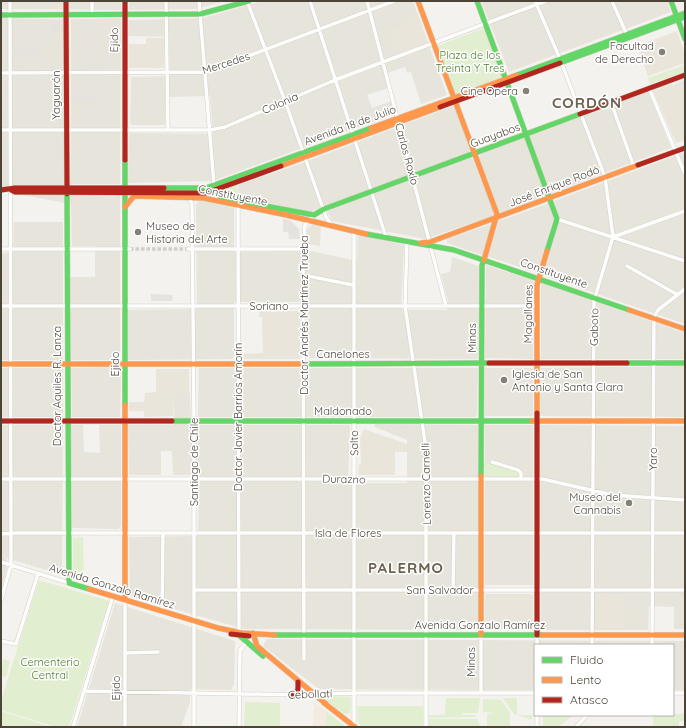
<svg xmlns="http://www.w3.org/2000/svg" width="686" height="728" font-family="Quicksand,sans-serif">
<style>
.residential{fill:#e7e4dc}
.commercial{fill:#f3ebdf}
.education{fill:#eae5da}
.green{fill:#e1eecf}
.parking{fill:#e6e3df}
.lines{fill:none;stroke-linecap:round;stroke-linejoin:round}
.street-tunnel{stroke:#d2cfca;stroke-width:3.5;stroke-dasharray:3.5 2;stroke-linecap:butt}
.street-casing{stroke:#d2d0cb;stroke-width:4.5}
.fast-casing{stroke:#d3cfc5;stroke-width:6}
.slow-casing{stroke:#d3cfc5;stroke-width:6}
.jam-casing{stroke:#d3cfc5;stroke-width:6}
.street{stroke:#fdfdfc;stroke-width:3.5}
.fast{stroke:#63d668;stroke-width:5}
.slow{stroke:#ff974d;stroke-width:5}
.jam{stroke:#b3261e;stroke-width:5}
.poi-dot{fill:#868178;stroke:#fff;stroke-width:1.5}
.labels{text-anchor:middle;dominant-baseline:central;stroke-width:3;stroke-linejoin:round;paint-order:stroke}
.street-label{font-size:11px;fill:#4b4439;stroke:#fff}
.poi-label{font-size:11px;fill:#4b4439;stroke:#fff;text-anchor:end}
.park-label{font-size:11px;fill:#4a7f2a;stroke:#fff}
.district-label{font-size:15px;font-weight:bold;letter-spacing:1px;fill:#6e6250;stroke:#fff}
</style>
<rect width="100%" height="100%" fill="#f4f2ee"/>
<!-- residential -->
<path class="residential" d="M1 1H121V10L1 9Z
M129 1H224L197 9 129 10Z
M261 1H413L447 95 421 104 411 72 407 73 405 67 385 74 388 88 367 95 372 108 391 101 394 114 213 181 128 183 129 137 130 133 213 134 210 96 165 97V125H132L130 123 131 77 170 76 168 37 128 36 129 20 204 18Z
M481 1H667L671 12 509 72Z
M1 18 63 19 71 178V19L121 18 120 184H71V195H120V360H71L70 277H95V246H72L71 204 1 191Z
M648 91 671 148 551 193 529 136Z
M453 106 455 107 471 152 310 212 239 197 238 185 305 162Z
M524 137 546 195 502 213 499 211 479 157 481 154Z
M685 152V324L542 275 560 220 554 201Z
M472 157 495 215 425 239 332 221 327 211Z
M200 200 234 208V252L311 251 357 261 358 234 404 245 401 308 403 310H447L448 301 441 274 450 272 452 257 479 266 478 359 308 358V302H234V356L232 359 128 360V310L197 309 196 204Z
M549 203 554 218 537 273 487 256 499 221Z
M14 222H63V360H1V253H13Z
M491 224 492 225 482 255 447 243V239Z
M486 265 534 281 533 359 485 358Z
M541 283 685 333V359H541Z
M685 366V417L540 416 541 368Z
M121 367 120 417H72L71 368Z
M1 368H63V417H1Z
M199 368H478L477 414 475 417H198Z
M485 368H533V416H485Z
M173 393H190L191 425H350L348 483H407V440L375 427V424L478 425V630L244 629 130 596 129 537 198 536 199 475H173L172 451H161V475H129L128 425H174Z
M1 425H63L62 575 7 558V569L1 590Z
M70 425H83L84 452 100 453 99 425H121V526L118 529 74 528 72 527Z
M485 425H533V585H485Z
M540 425 685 426V629H674V607L649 606 648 630H541Z
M115 603 235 641 234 684 231 690 190 689V702L181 727H77Z
M267 639 685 641V690H673V645H535V690L319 689 263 646Z"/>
<!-- commercial -->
<path class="commercial" d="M314 702 326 711V727H313Z"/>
<!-- education -->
<path class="education" d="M418 15 427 42 397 53 391 30 409 23 408 18Z
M677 31 685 54V63L648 76 637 46Z
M146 38H164V68H129V44H146Z
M685 79V140L676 143 653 91 671 84 674 85Z
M313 224 321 226 320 246 307 244V229Z
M259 311H300V359H243V354L263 353 262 317H259Z
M156 369H189V393H173V416L144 417V411H129V402H144L145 393 156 392Z
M364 429 407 444V452H395V475H358L359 464H361L360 439Z
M486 594H531L533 596V628L487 629 485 628V596Z
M596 594 624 595 626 629H596Z"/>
<!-- green -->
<path class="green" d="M484 28 503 77 455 94 437 46Z
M685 65V72L650 84 648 78Z
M237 185 239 199 223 196 220 194 221 191Z
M485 462 517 471 519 476H485L484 464Z
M83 537 84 581 73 576V538Z
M39 580 109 601 69 727H56L1 710V701Z
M3 659 10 661 6 677 1 676Z
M331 696 350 697 351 703 350 713 343 714 328 702 327 698Z
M446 698H480L478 713H462L463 715H476V717L429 718V715H445Z
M503 698H517V715H532V720L514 714Z
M483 699 501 700 510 713V727H487V714L497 713 483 712Z
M245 702 280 703V727H244Z
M357 706H423V727H362L358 722Z
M1 711 51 727H1Z
M326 711 346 727H326Z
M673 714H685V721H679V727H653V715Z
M543 715H573L558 727H543Z
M429 719H477L481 727H429Z"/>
<!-- parking -->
<path class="parking" d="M51 21 62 23V31H56V35H51Z
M14 47H38V56H14Z
M71 95H95V102H71Z
M283 219 290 220 299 229 300 239H289L288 232H283Z
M151 294 173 295 172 301H151Z"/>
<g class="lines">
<!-- street-tunnel -->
<path class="street-tunnel" d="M130 249H188"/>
<defs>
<path id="street" d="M92 1V15
M166 1 168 130
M199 1 214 185
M247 1 285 101 326 217 332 226
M310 1 386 237
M367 1 446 306
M535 1 560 59 605 177 613 237 594 301 592 645
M612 1 627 35
M1 73 206 72 394 1
M649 88 685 174
M611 102 634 167
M1 130H210L225 127 335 80 546 1
M189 197 192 204 194 421V727
M238 204 239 632
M557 219 685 261
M613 237 685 211
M407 242 405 306 426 449V727
M1 249H130
M188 249H303
M627 266 678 295
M303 275 353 285
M1 306H537
M492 462 518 470 521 473V479
M1 479H542L613 495 685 500
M1 534 16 533H685
M1 562 69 583
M195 590H685
M453 590 454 533
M1 600 11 565 10 1
M125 600V727
M162 611 163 533
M537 635V645
M1 641 16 644 38 574
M652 645 654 317 658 310 685 289
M126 653 158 652
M304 659 303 249 305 225 314 215
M84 691 304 695 354 693H535
M481 692V635
M673 693H685
M537 715V727
M354 726V232
M73 727 113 596
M239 727 240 650 246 643
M576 727 587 715"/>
<path id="fast" d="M477 1 557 219 547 251
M671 1 685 39
M1 15 200 14 249 1
M560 63 685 17
M517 75 685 13
M125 160V405
M164 188H206L371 128
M215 188 217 194 222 198 314 215 324 209 580 114
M67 194 69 583 89 589
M366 234 454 250 629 310
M627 363H685
M305 364 489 363
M172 421H532
M481 476 482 265 484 260
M273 635H542
M240 636 263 656"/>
<path id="slow" d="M418 1 497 214 484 260
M371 128 517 75
M281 166 440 107
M125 207 134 196 203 198 282 214 366 234
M421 243 430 242 638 165
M629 310 685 329
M1 364H305
M125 405V600
M537 413V285L547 251
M532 421H685
M89 589 218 628 242 633 275 635
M253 633 257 646 326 704
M481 635V476
M542 635H685
M324 703 355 727"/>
<path id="jam" d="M66 1 67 194
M125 1V160
M440 107 560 63
M580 114 685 75
M638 165 685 148
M1 190 15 188H164
M11 190 15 192 206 193 281 166
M489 363H627
M537 413V635
M1 421H172
M231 634 249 636
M293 695 298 690V682"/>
</defs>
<!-- street casing -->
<use href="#street" class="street-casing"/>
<!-- fast casing -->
<use href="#fast" class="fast-casing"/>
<!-- slow casing -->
<use href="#slow" class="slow-casing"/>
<!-- jam casing -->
<use href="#jam" class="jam-casing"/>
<!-- street -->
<use href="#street" class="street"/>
<!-- fast -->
<use href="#fast" class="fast"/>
<!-- slow -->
<use href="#slow" class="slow"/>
<!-- jam -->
<use href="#jam" class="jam"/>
</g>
<!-- markers -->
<g class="poi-dot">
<circle cx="662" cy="52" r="4"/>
<circle cx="526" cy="91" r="4"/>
<circle cx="138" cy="232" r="4"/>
<circle cx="504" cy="380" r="4"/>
<circle cx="629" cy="503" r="4"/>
</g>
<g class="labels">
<!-- street labels -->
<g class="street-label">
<text transform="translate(114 40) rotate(-89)">Ejido</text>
<text transform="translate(226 63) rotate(-18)">Mercedes</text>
<text transform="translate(56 95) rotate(-90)">Yaguarón</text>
<text transform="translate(280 103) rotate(-23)">Colonia</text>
<text transform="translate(350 125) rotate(-20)">Avenida 18 de Julio</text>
<text transform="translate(495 135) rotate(-20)">Guayabos</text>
<text transform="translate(407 154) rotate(75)">Carlos Roxlo</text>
<text transform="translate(554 186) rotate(-21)">José Enrique Rodó</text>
<text transform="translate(233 195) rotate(11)">Constituyente</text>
<text transform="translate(554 273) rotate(19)">Constituyente</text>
<text x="269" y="306">Soriano</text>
<text transform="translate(528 314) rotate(-89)">Magallanes</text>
<text transform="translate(304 315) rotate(-90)">Doctor Andrés Martínez Trueba</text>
<text transform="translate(594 327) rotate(-89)">Gaboto</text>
<text transform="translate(472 338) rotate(-90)">Minas</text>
<text x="343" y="354">Canelones</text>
<text transform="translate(115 364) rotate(-90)">Ejido</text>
<text transform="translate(57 386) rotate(-90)">Doctor Aquiles R. Lanza</text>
<text x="343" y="411">Maldonado</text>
<text transform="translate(238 417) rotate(-90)">Doctor Javier Barrios Amorín</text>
<text transform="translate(354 443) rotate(-91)">Salto</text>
<text transform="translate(653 459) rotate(-90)">Yaro</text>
<text transform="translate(194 462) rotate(-90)">Santiago de Chile</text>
<text transform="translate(344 479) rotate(1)">Durazno</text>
<text transform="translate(426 484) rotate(-91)">Lorenzo Carnelli</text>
<text x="348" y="533">Isla de Flores</text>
<text transform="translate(112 586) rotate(17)">Avenida Gonzalo Ramírez</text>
<text x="440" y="590">San Salvador</text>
<text x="480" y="625">Avenida Gonzalo Ramírez</text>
<text transform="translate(471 662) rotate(-90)">Minas</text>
<text transform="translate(116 688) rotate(-90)">Ejido</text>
<text transform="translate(310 694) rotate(-2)">Cebollatí</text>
</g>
<!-- poi labels -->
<g class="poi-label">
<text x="654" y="46">Facultad<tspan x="654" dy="13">de Derecho</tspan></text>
<text x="518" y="91">Cine Opera</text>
<text x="146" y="226" text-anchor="start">Museo de<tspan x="146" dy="13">Historia del Arte</tspan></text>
<text x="512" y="374" text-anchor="start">Iglesia de San<tspan x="512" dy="13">Antonio y Santa Clara</tspan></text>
<text x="621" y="497">Museo del<tspan x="621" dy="13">Cannabis</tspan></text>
</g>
<!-- park labels -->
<g class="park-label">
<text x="470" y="55">Plaza de los<tspan x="470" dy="13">Treinta Y Tres</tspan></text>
<text x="50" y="662">Cementerio<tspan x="50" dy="13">Central</tspan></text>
</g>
<!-- district labels -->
<g class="district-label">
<text x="587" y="102">CORDÓN</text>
<text x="406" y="567">PALERMO</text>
</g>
</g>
<!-- border -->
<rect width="686" height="728" fill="none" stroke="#4b4439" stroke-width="4"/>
<!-- legend -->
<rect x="534" y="644" width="140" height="72" fill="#ffffff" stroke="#b7b4b0"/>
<rect x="542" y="657" width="20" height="6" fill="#63d668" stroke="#b7b4b0"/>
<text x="570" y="664" font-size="12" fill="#4b4439">Fluido</text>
<rect x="542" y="677" width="20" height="6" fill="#ff974d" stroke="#b7b4b0"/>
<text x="570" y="684" font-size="12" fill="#4b4439">Lento</text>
<rect x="542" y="697" width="20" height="6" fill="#b3261e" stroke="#b7b4b0"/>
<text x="570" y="704" font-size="12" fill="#4b4439">Atasco</text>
</svg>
